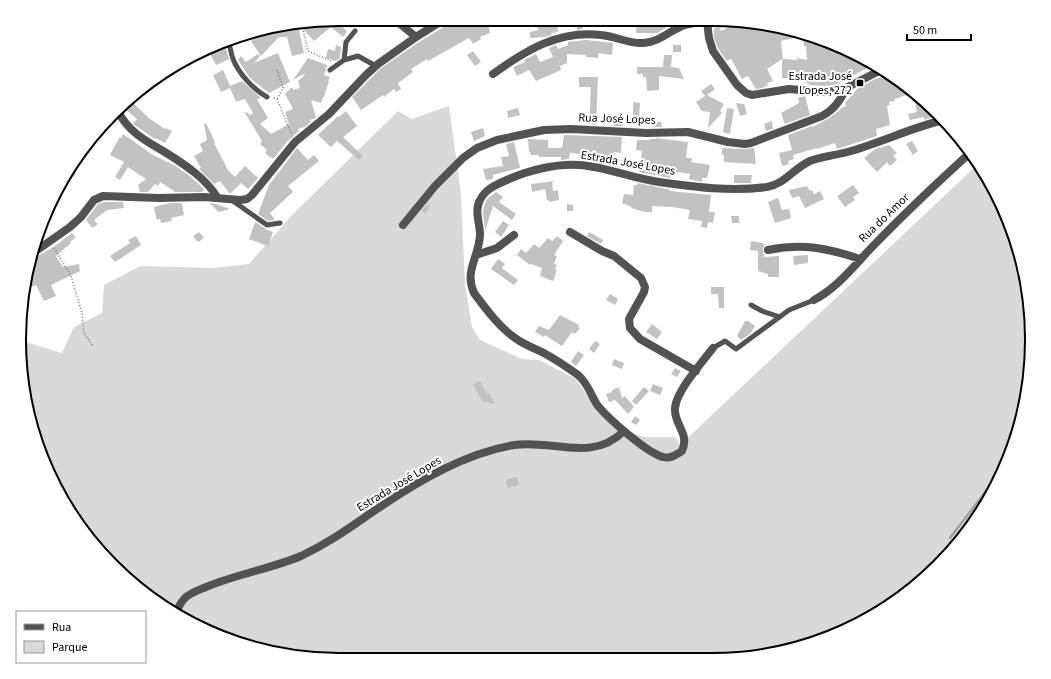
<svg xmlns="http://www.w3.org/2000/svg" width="1051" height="679" font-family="'Source Sans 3',sans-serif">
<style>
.green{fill:#d9d9d9}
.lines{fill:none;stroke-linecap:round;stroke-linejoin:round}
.stream{stroke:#a0a0a0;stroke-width:2.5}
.building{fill:#c2c2c2;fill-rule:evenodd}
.path{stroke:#747474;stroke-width:1.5;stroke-dasharray:1 2;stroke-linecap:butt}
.service{stroke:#525252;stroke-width:5}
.minor{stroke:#525252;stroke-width:8}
.tertiary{stroke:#525252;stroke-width:8}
.poi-dot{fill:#000;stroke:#fff;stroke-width:1.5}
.labels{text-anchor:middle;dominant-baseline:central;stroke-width:4;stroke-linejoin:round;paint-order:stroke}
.poi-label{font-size:12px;fill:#000;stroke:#fff;text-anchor:end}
.street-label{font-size:12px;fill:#000;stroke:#fff}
.rim{fill:none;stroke:#000;stroke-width:2}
</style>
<rect width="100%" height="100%" fill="#fff"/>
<!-- green -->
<path class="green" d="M449 106 461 194 465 284 472 327 480 340 522 359 539 360 576 379 591 401 619 430 645 437H675L680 445 978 164 999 198 1021 256 1031 318 1029 381 1015 442 989 500 953 551 906 594 853 627 794 649 732 659 298 657 217 636 128 581 73 517 30 422 22 341 62 353 74 327 102 313 104 285 140 266 213 268 249 264 291 216 398 111 412 119Z"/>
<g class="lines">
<!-- stream -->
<path class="stream" d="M950 538 1003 469"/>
</g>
<!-- building -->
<path class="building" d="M340 19 339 20 342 24 341 25 347 32 343 37 332 28V26L314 41 300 26Z
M455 20H485L489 27 490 33 480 37 481 39 473 44 469 38 428 61 427 59 411 69 413 72 398 83 401 89 396 92 394 89 384 97 383 95 361 110 352 97 381 68 419 42Z
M538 20H557L558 32 551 33 552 35 545 37 530 38V32L538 30Z
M576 21H583V29L577 30Z
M637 21H667L666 28 655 34 656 33H636Z
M746 22H754L810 37V39H817L834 43 871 66 835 85 824 86 809 85V84L797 79 782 78V59L767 69 773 81 767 83 768 85 762 88 756 89 748 76 742 79 731 59 727 61 718 49 714 37V30L715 28 719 27 721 31 733 25V24ZM803 36 804 46H806L807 60 797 58V60L783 59 781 41Z
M298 26 304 53 292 56 287 37H279L261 56 251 41 265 31Z
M586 40 613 43 612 55 599 53 598 58 586 57V55L567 54V63L560 66 561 70 536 81 529 70 517 76 513 67 525 62 524 60 536 54 540 62 553 57 549 48 556 45 558 49 568 45V42Z
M224 42 229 59 216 65 208 50Z
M336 45 341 47 340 58 336 61 326 58 328 49 335 51Z
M673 45H681V52H673Z
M473 51 481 62 475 66 467 55Z
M278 53 290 82 269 93 250 78 238 60 241 56 246 62 258 54 260 56 254 63Z
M664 55H672L671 67 679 68 684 79 659 76V90L647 91 646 77H643V74H637V67H663Z
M308 58 327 65 324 75 330 77 328 81H329L324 97H323L321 103 311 100 316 118 310 120 311 122 305 127 298 129 299 131 287 142 273 159 272 157 271 158 265 153 267 150 260 144 262 141 245 113 246 112 250 115 253 113 245 99 236 102 230 88 221 92 213 75 223 70 230 86 242 81 261 98 257 99 268 118 260 124 271 134 289 124 285 112 293 109 285 94 292 87 293 90 300 88 298 81 305 75 304 74 293 80Z
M887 76 923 98 939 115 924 120V117L910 120 908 114 917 112 913 93 895 99V101L889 102 890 105 887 106 890 125 876 129 877 136 837 149 835 143 817 149V148L793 155 794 159 788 161 789 164 782 166 779 153 792 150 788 135 812 126 813 127 829 118 840 110 841 108 846 106 845 103 857 89 875 79Z
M579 77H598L596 125 589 124 591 87H579Z
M711 84 715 89 707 95 724 104 720 111 722 113 708 128 710 112 702 111 696 102 705 96 701 91Z
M805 96 810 115 785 124 781 113 799 103 798 98Z
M130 102 132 104 133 103 150 119 165 129 166 128 172 131 165 143 155 138V139L133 124 137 119 124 108Z
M633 102 640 103 639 118 633 117Z
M736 103 744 104 747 114 740 116Z
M518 108 520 115 508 118 507 111Z
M727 108 734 109 730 134 723 132Z
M346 111 357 126 343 137 363 156 359 160 337 141 331 147 318 135 338 116 339 117Z
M615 120 623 121V126H614Z
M772 121 773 129 766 131 764 124Z
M655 122H661L662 127H655Z
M206 123 215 142 214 143 228 170 235 177 245 166 258 178 248 189 241 183 230 194 220 181 214 184 199 169 201 168 194 156 203 151 200 144 207 140 204 124Z
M483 128 485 136 474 141 471 132Z
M123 134 153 155 174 165 190 176 204 189 202 192H174V191L160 182 158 186 155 184 148 192H140L138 185 146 179 128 167 120 180 115 177 124 162 110 155 119 138H121Z
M564 135 622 137 621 153 614 152V160L594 158 595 155 570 153 569 159 561 160V157H539V155H531L530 152H529L528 139 548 140V148H562Z
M656 138 688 142 686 158H692L691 162 710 165 707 178H702V182L689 179 690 174 671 171 670 178 639 172 642 151 636 150 637 140H650V139H656Z
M912 141 918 151 913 155 906 144Z
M514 142 520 168 493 175V179L486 180 483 169 503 166 501 157 509 156 506 144Z
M889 145 897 153 893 156 897 160 890 166 887 162 877 172 864 158 875 149 880 147V148Z
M297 148 308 160 314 155 319 161 288 186 293 192 270 213 275 220 268 221 258 214 269 185Z
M722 148 745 149 754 148 756 164 724 162V155H722Z
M734 175H752L751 183H734Z
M554 181 552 183 553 191 558 190 559 200 549 202V200H547L545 189 532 192 531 184Z
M637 183 668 189 670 190V191L711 195 709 212H715L713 223 708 222 707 228 701 227 702 221 688 219 690 210 672 207 652 206V212H645L631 208 632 207 622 203 624 194 633 195 634 185H637Z
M853 185 859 193 853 197 855 200 845 207 837 196Z
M807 186 810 191 812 190 814 194 820 191 824 199 805 208 799 196 792 198 789 190Z
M496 192 503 197 499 202 516 214 512 220 493 206 485 231 483 213 484 206 487 199Z
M778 198 782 210 789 209 791 218 775 223 768 202Z
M104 202H123L124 208 107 210 94 220 98 224 92 228 86 220 98 204Z
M170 203H182L184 215 171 218 172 221 161 223 160 219 157 220 156 217 154 207Z
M209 203 216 204 230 209 219 212Z
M567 204 573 205V211H567Z
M427 205 430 206 425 214 421 211Z
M731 216H739V223H732Z
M503 221 509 225 501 237 495 232Z
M255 222 266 229H265L273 232 268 246 249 239Z
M199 232 204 238 198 242 193 236Z
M589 232 603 240 601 244 587 236Z
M72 233 76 237 70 242 71 243 56 256 63 267 79 264 80 271 51 285 56 296 44 301 36 285 29 288 27 283 31 260 55 246Z
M136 236 141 245 115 262 110 256 130 243 128 240Z
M557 236 563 241 554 255 557 256 554 264 557 265 555 269 557 270 553 281 540 276 542 268 531 264 530 265 517 255 521 249 526 253 534 244 539 248 548 238 552 241Z
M751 241 763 243V245L766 244 763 248 764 257 779 256V277H768V274L758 271V251L750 250Z
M808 255V263L794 265 793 256Z
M498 259 505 264 502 268 518 280 514 285 491 269Z
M711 287H724V308H719L718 294H711Z
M610 294 618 299 615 305 606 300Z
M560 315 579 325 578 327 580 328 575 334 572 332 562 346 551 339 545 335 544 337 535 332 539 326 549 330Z
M745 321H748L755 326 750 334 741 340 737 336Z
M652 324 662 332 657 339 646 332Z
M595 341 600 344 594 353 589 349Z
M578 351 584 355 576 366 571 362Z
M614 359 624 363 622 369 612 365Z
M675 368 681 371 677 377 671 374Z
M480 381 487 394 489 393 495 404 482 401 473 384Z
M653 384 663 388 660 395 650 391Z
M619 387 622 398 625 396 634 407 628 414 615 400 609 402 606 394 612 392V390Z
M644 387 649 391 636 405 632 401Z
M635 416 640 420 636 425 631 422Z
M517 477 519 485 507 488 506 479Z"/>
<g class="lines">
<!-- path -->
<path class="path" d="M302 25 308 51 331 61
M277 70 283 88 277 99
M274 98 277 99 292 135
M54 248 71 276 82 313 84 333 93 346"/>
<!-- service -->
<path class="service" d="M228 40C230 46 231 53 233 59 239 74 253 89 267 97
M344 60 346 42 355 31
M330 70 344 60 358 56 376 66
M233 201 267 225 280 223
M751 305 762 311 780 317
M713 348 725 341 736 349 789 310 814 300"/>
<!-- minor -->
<path class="minor" d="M394 19 416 37
M707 21 709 38 713 51 737 85 746 93 752 95 789 89 824 92 835 91 846 88 879 71
M493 74C526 50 559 30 601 35 615 36 629 44 643 43 659 42 668 32 682 26 689 23 697 23 705 21
M119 113C129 133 150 143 168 154 187 166 206 179 217 197
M403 225 435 186 463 158 477 148 497 140 544 130 571 129 646 133 688 132 728 142 745 144 751 143 822 116C834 110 841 100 846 88
M570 232 602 251 614 256 641 278 645 287 644 292 629 319 630 328 640 339 696 371
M768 250C803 243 827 248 860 259
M476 255 497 248 514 235
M814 300C839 287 856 263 875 244 906 212 938 182 971 152
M713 348C702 362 675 393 675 409 674 425 690 433 682 451 676 455 670 459 663 457 647 453 609 419 598 406 591 396 588 383 578 375 567 367 555 359 542 352 533 348 523 344 515 338 499 327 486 309 474 293 464 271 479 257 480 235 480 223 474 211 480 200 486 188 498 184 509 179 536 168 565 161 594 167 616 171 637 179 659 182 695 187 731 192 767 187 785 184 794 168 810 161 823 156 838 155 851 151 882 142 911 128 943 120
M177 611C179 606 181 602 185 598 190 593 199 590 206 587 237 574 270 569 301 556 331 542 353 525 380 507 420 480 466 453 514 445 552 439 592 463 624 431"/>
<!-- tertiary -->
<path class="tertiary" d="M33 253 70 227 81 217 94 200 103 196 159 198 204 197 240 200 247 199 252 195 295 142 329 114 366 75 378 64 416 37 443 20"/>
</g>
<!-- markers -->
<rect class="poi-dot" x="856" y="79" width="8" height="8" rx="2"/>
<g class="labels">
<!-- poi labels -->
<g class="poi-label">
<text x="852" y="76">Estrada José<tspan x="852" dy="14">Lopes, 272</tspan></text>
</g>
<!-- street labels -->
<g class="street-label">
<text transform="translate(617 119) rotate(2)">Rua José Lopes</text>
<text transform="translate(628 163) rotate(10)">Estrada José Lopes</text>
<text transform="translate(884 218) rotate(-44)">Rua do Amor</text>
<text transform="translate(399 484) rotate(-31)">Estrada José Lopes</text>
</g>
</g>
<!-- crop -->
<path d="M0 0H1051V679H0ZM339 26H712A313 313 0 0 1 1025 339V340A313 313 0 0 1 712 653H339A313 313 0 0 1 26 340V339A313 313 0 0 1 339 26Z" fill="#fff" fill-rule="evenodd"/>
<path class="rim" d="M339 26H712A313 313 0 0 1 1025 339V340A313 313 0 0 1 712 653H339A313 313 0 0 1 26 340V339A313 313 0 0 1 339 26Z"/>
<!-- legend -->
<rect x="16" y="611" width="130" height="52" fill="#ffffff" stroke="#999999"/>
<rect x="24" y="624" width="20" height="6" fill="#525252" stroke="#999999"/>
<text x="52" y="631" font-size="12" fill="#000000">Rua</text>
<rect x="24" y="641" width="20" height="12" fill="#d9d9d9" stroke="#999999"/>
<text x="52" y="651" font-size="12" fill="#000000">Parque</text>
<!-- scale -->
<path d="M907 34v6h64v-6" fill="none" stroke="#000000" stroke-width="2"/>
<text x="913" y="34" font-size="12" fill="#000000" stroke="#ffffff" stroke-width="3" paint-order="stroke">50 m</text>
</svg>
